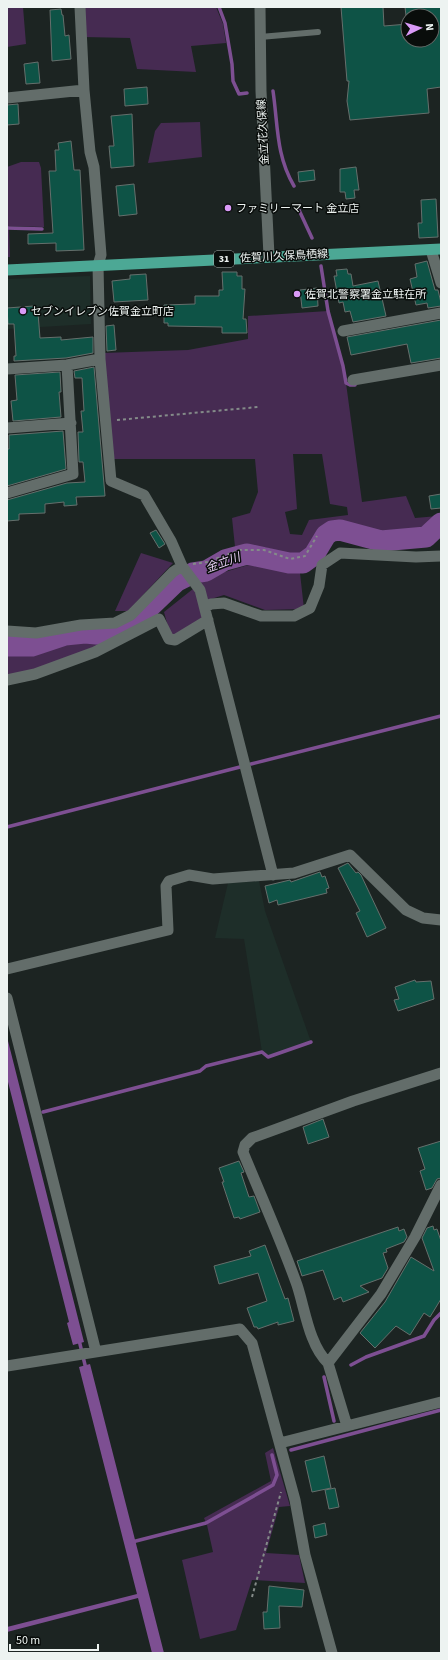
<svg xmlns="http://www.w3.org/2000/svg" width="448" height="1660" font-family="'Source Sans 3','Noto Sans JP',sans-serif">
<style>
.built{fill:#1e2e29}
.green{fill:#462b52;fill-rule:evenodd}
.water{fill:#7d4f92}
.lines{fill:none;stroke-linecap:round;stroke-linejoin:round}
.stream{stroke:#7d4f92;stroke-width:3.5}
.river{stroke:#7d4f92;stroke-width:21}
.building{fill:#0e5346;stroke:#656f6c}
.path{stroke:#848b89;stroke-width:2;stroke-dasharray:3 3;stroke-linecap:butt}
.service{stroke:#636d6a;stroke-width:6}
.minor{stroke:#636d6a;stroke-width:11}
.tertiary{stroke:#636d6a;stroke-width:11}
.primary{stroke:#4ca895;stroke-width:11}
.poi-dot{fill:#d99af7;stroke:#090d0b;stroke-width:1.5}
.labels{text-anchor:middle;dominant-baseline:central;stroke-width:3;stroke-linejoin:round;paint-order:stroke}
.shield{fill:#090d0b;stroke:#a9aeac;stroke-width:1}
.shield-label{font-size:10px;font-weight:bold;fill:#edf3f1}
.street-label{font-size:11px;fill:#edf3f1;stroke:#090d0b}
.poi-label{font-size:11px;fill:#edf3f1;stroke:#090d0b;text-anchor:start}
.water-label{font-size:12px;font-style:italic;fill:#e7cef4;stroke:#090d0b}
</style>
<rect width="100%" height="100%" fill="#1c2422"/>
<!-- built -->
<path class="built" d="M90 276 91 324 7 329V279Z
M259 881 265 911 311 1042 268 1057 262 1052 244 939 215 938 228 883Z"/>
<!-- green -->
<path class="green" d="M7 7H23L26 44 7 47Z
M82 7H216L223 24 226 43 191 46 196 72 137 69 130 38 84 37Z
M200 122 202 157 148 163 155 131 161 123Z
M21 162H39L41 168 44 227 9 226 10 257H7V167Z
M328 311 343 366 346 383 362 502 406 496 415 518 438 516 423 532 379 534 349 524 331 525 315 537 304 555 290 554 264 547H235L232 518 250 513 258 492 255 459H113L103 353 188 350 248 339V316ZM293 454H322L330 504 347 507 348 515 309 520 302 535 290 534 285 512 297 509Z
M141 553 173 563 128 611H115Z
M255 563 300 573 304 609 265 610 224 595 201 602 203 618 176 634H170L164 612 208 577Z
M77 638 106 642 35 671 7 677V649L26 652Z
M273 1448 290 1506 279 1507 266 1553 299 1555 305 1583 252 1580 236 1630 200 1639 182 1560 213 1552 207 1525 204 1518 271 1481 265 1453Z"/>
<!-- water -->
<path class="water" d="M7 1037 84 1342 73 1345 67 1323 69 1322 7 1078Z
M90 1364 164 1653H152L138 1598 7 1632V1627L137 1594 79 1367Z"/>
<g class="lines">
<!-- stream -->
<path class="stream" d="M219 7 225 23 232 64 233 81 239 94 247 93
M273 91C278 125 276 156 294 186
M299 210 312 238
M7 228 42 229
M321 266 328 311 343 366 346 383 350 385H355
M251 764 441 716
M7 827 240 767
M43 1112 200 1071 206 1066 262 1052 268 1057 311 1042
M79 1340 86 1369
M351 1365 366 1357 424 1336 434 1320 441 1313
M324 1377 334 1421
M291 1450 441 1410
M132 1542 206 1523 273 1485 277 1475 272 1455"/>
<!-- river -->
<path class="river" d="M7 646H32L65 635 85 633 108 635 127 629 177 581 193 573 206 571 225 560 247 554 289 563H303L314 555 326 535 332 531 340 530 381 541 426 537 441 523"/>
</g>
<!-- building -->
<path class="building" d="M341 7H383L384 26 408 24V40H432V16H406L405 7H441V87L427 89 429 113 350 120 347 101 349 81H347Z
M61 9 62 15H63L65 36 69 35 71 59 52 61 50 10Z
M38 62 40 83 26 84 24 64Z
M147 87 148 104 125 106 124 89Z
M18 104 19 124 7 125V105Z
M132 114 134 166 111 168 109 146H114L111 116Z
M71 141 74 170H80L84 250 56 251V243L28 244V234L53 233 49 171H56L55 150H59L58 143Z
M356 167 359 190H354L355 198 346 199 345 192H340V169Z
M314 170 315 180 299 182 298 172Z
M134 184 137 214 119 216 116 186Z
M436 199 438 237 419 238 418 223H422L421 200Z
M427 261 435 290H438L441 303V306L428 308 427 303 416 305 410 279 417 277 415 264Z
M347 269 348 274H351L353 286 378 281 386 316 353 322 350 311 345 312 343 302 339 303 334 276H337L336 270Z
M222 272H237V276H242V289H245L243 319H246L247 333H222V327L168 326V323H164V305L195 304V296H219V290H223Z
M146 274 148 300 114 302 112 281 130 279V275Z
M317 288 318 306 302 308 300 290Z
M34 306V314L38 313 40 338 61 337V340L93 337V353L66 358 14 361V356H16L14 324H8L7 308Z
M441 320V358L411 363 407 344 351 355 347 337Z
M114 325 116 350 107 351 106 326Z
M94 367 105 496 76 497 77 505 64 506V502L45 504V513L19 514V520L7 521V500L67 483 85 482 83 462H79L78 432H83L81 411H84L82 378H75L74 371Z
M60 372 61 392H59L61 417 13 421 11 401 17 400 15 375Z
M63 431 66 469 7 486V449H9V435Z
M441 494V508L431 509 429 496Z
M156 530 165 544 159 548 150 533Z
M348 863 356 873 358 872 361 875 386 928 367 937 356 913 360 911 338 868Z
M320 872 322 877 325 876 329 888 326 889 327 893 278 905 277 900 269 903 265 886 290 880 291 882Z
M415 980 416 982 431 981 434 999 398 1011 394 1000 399 999 395 987Z
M323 1119 329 1137 308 1144 303 1127Z
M441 1141V1178L437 1179 432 1188 426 1190 420 1171 425 1169 418 1148Z
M239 1161 244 1172 241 1173 249 1197 254 1196 260 1212 240 1219 239 1217 234 1218 222 1182H224L219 1168Z
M433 1226 434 1230 437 1229 441 1241V1299L430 1317 424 1313 410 1335 396 1326 375 1348 360 1333 385 1302 411 1257 434 1271 422 1238 427 1228Z
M398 1227 399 1231 404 1229 407 1237 404 1242 386 1249 387 1252 383 1253 388 1268 382 1278 360 1286 369 1292 343 1302 341 1297 334 1300 323 1270 302 1276 297 1261Z
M265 1245 285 1299 288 1298 294 1321 278 1325V1322L258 1329 257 1327H254L247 1308 267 1301 258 1273 219 1284 214 1266 251 1256 249 1251Z
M324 1456 331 1488 312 1492 305 1461Z
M335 1488 339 1507 329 1509 325 1490Z
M325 1523 327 1535 315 1538 313 1526Z
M269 1586 304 1590 302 1607 279 1606 280 1628 264 1629 263 1612H267Z"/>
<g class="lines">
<!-- path -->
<path class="path" d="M117 420 258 407
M193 564 207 562 240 550H264L290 559 305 556 317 536
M252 1597 281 1492"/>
<!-- service -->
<path class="service" d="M260 37 318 32"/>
<!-- minor -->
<path class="minor" d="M80 7 84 90 90 152 94 167 101 255 98 265 100 359 111 481 144 495 171 541 182 566 200 590 273 875
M7 98 84 90
M431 250 441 283
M343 331 441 313
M7 369 67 365 100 359
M353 380 441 365
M7 428 71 423
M7 493 73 474 67 365
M205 607 211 604 224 603 261 616H294L310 608 319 586 322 565 340 553 416 557 441 556
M7 631 36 633 81 625 115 623 131 615 173 572 182 566
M7 680 35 674 95 652 159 619 169 639 175 640 208 620
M7 969 168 930 166 886 169 881 189 875 213 879 294 873 350 855 406 910 423 918 441 920
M7 998 96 1352
M328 1363 381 1294 415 1237 441 1185
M7 1366 240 1329 252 1343 295 1500 305 1555 332 1653
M347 1426 328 1363C309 1345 305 1309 297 1285 281 1240 261 1196 243 1152L245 1145 252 1138 353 1101 441 1073
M280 1443 441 1402"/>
<!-- tertiary -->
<path class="tertiary" d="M260 7 261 91 269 256"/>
<!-- primary -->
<path class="primary" d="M7 270 441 249"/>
</g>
<!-- markers -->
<g class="poi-dot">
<circle cx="228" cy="208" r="4"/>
<circle cx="297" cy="294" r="4"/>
<circle cx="23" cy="311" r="4"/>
</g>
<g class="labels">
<!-- shield labels -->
<rect class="shield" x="214" y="251" width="20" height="16" rx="3"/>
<g class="shield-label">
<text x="224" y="259">31</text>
</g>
<!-- street labels -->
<g class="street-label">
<text transform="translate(263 132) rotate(-93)">金立花久保線</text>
<text transform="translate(284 256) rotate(-3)">佐賀川久保鳥栖線</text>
</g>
<!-- poi labels -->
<g class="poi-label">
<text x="236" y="208">ファミリーマート 金立店</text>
<text x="305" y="294">佐賀北警察署金立駐在所</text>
<text x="31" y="311">セブンイレブン佐賀金立町店</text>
</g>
<!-- water labels -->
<g class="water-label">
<text transform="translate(223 563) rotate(-20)">金立川</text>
</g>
</g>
<!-- border -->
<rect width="448" height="1660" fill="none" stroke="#edf3f1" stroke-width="16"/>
<!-- north arrow -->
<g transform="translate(420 28) rotate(85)"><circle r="19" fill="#090d0b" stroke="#646967"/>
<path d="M0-3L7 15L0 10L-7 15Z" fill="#d99af7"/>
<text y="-6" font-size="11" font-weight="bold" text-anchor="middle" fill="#edf3f1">N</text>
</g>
<!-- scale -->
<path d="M10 1644v6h88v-6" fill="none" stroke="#edf3f1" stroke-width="2"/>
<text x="16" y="1644" font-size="12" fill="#edf3f1" stroke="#090d0b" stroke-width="3" paint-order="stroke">50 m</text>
</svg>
